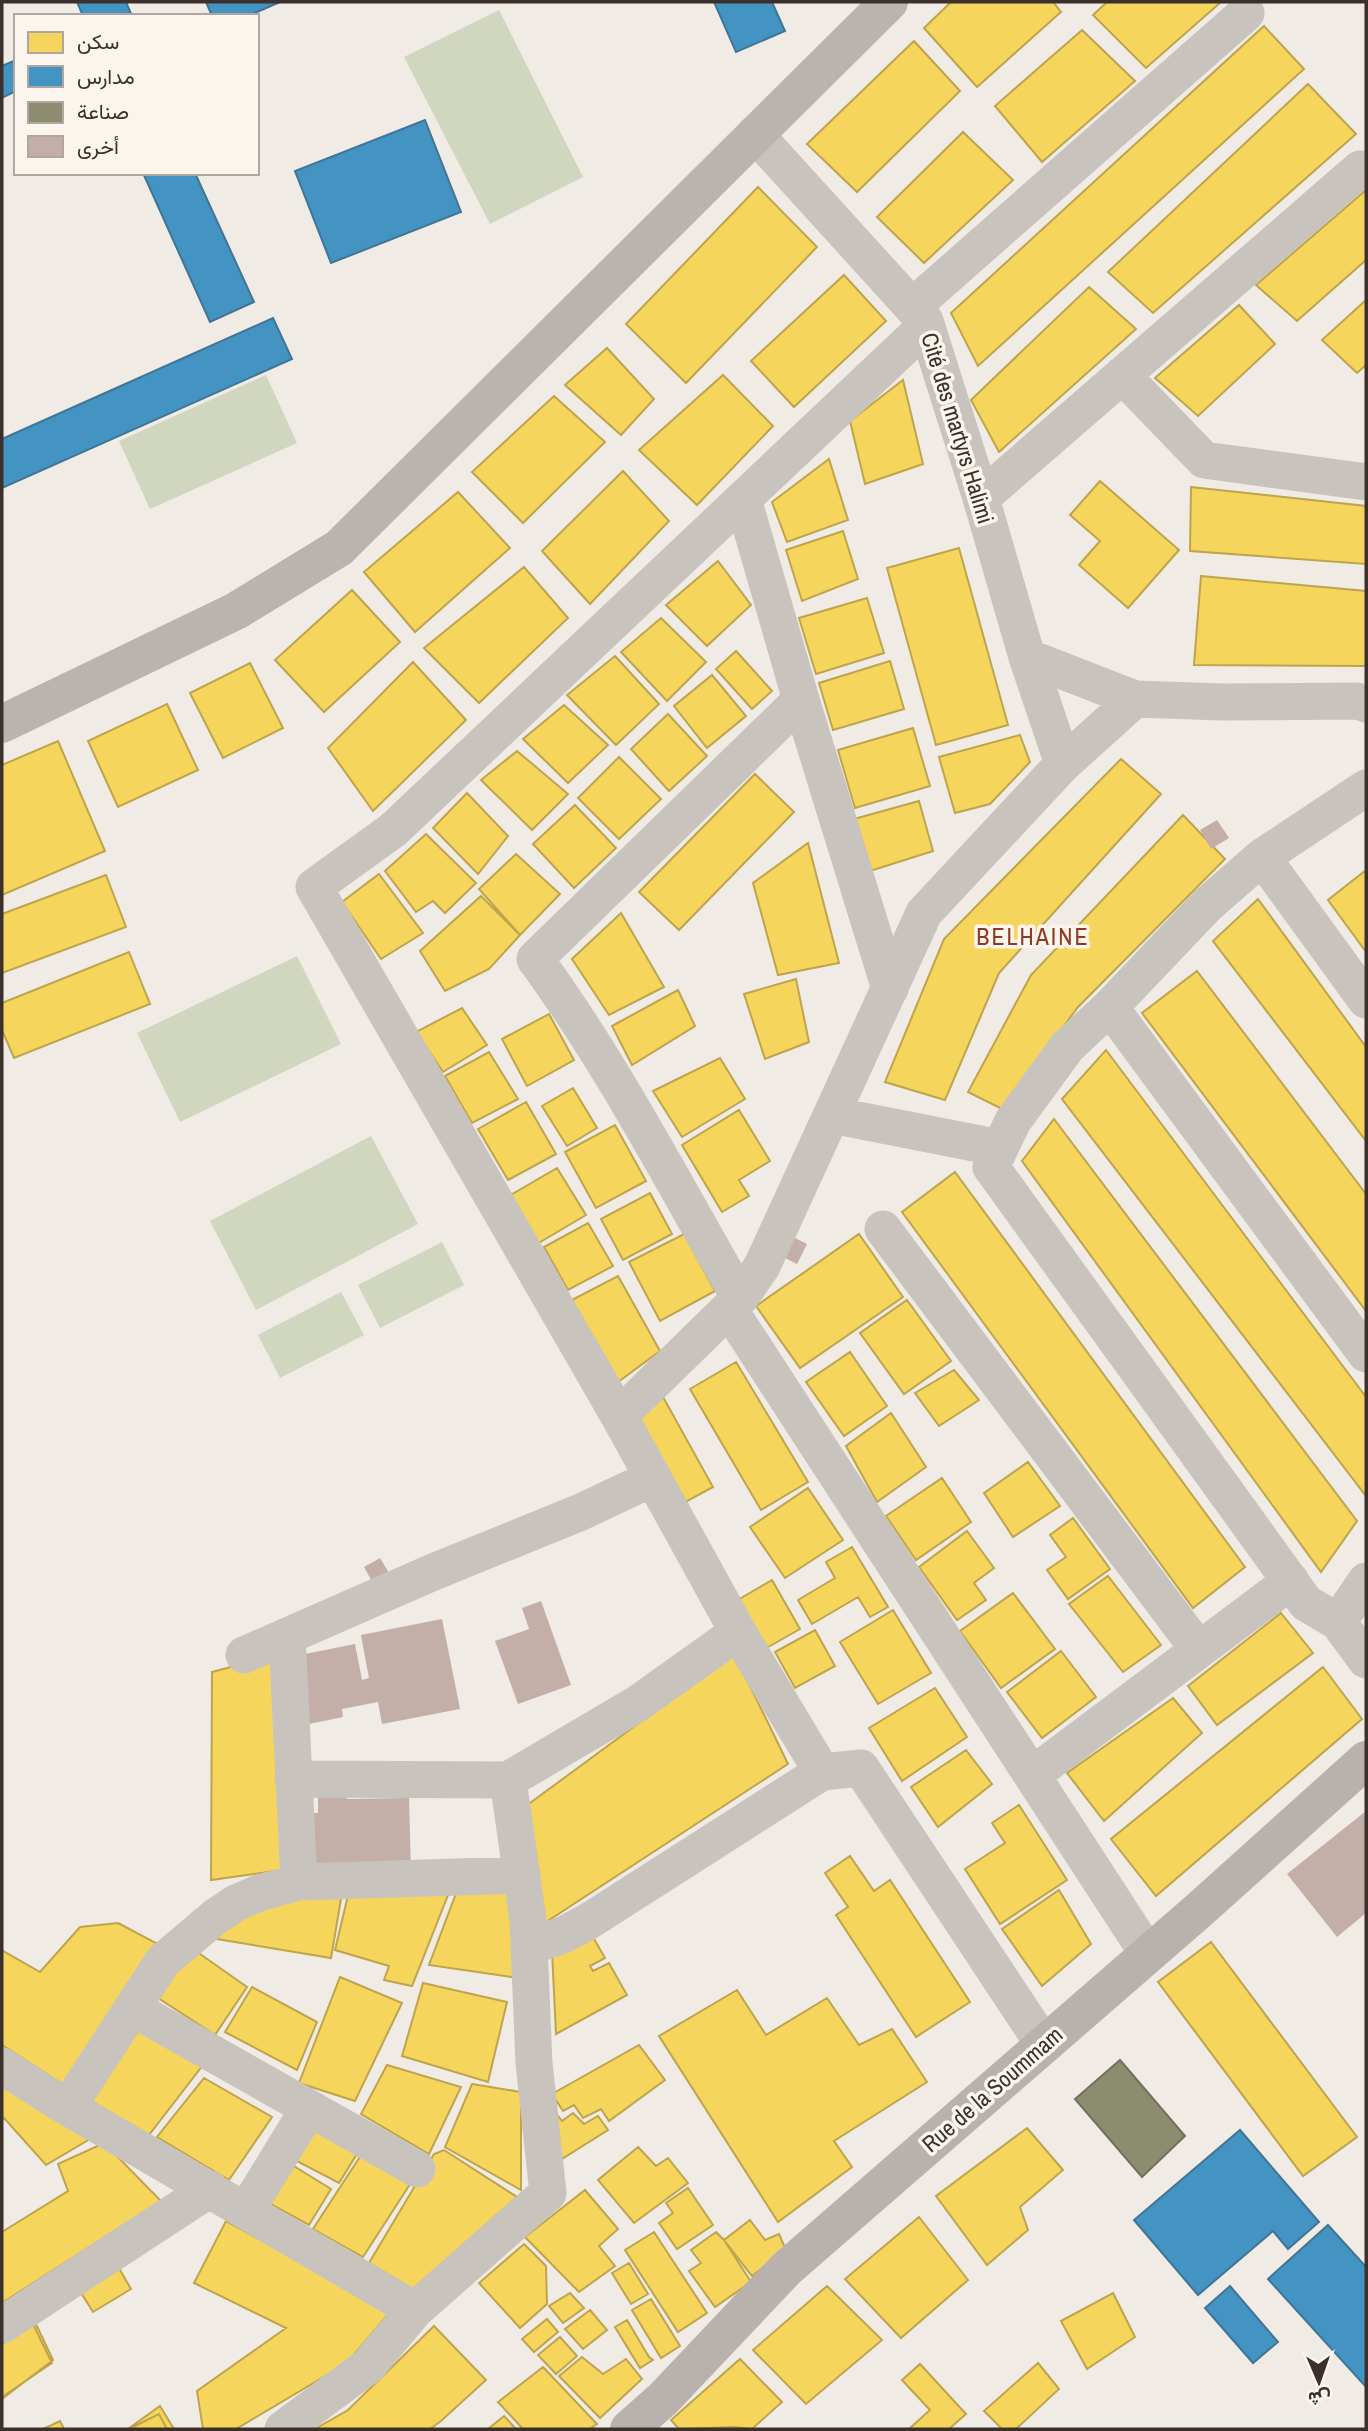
<svg xmlns="http://www.w3.org/2000/svg" width="1368" height="2431" font-family="'Archivo Narrow',Vazirmatn,sans-serif">
<style>
.green{fill:#d1d6bf}
.homes{fill:#f6d55c;stroke:#bea44d;stroke-width:2}
.schools{fill:#4393c3;stroke:#417595;stroke-width:2}
.industry{fill:#8c8c6e;stroke:#74705a;stroke-width:2}
.building{fill:#c3afa7}
.lines{fill:none;stroke-linecap:round;stroke-linejoin:round}
.minor{stroke:#c9c3be;stroke-width:37}
.secondary{stroke:#bab3ae;stroke-width:38}
.primary{stroke:#b8b1ad;stroke-width:38}
.labels{text-anchor:middle;dominant-baseline:central;stroke-width:7;stroke-linejoin:round;paint-order:stroke}
.street-label{font-size:23px;fill:#3b302b;stroke:#fbf5ee}
.neighbourhood-label{font-size:24px;letter-spacing:2px;fill:#8c3b22;stroke:#fbf5ee}
</style>
<rect width="100%" height="100%" fill="#f0ebe5"/>
<!-- green -->
<path class="green" d="M499 10 583 177 490 224 404 57Z
M266 375 297 443 150 509 119 441Z
M297 956 341 1044 180 1122 137 1033Z
M371 1136 418 1224 256 1310 210 1221Z
M442 1242 464 1285 380 1328 358 1285Z
M341 1292 364 1335 280 1378 258 1335Z"/>
<!-- homes -->
<path class="homes" d="M951 2H1053L1061 12 977 87 924 28Z
M1107 2H1221L1146 68 1093 15Z
M1264 26 1304 69 978 366 951 313Z
M1082 30 1135 81 1042 162 995 106Z
M914 41 960 91 857 192 807 144Z
M1308 84 1356 134 1153 313 1108 272Z
M963 132 1013 180 924 263 877 217Z
M758 187 817 247 686 383 626 324Z
M1366 190V260L1297 321 1256 285Z
M844 275 886 321 794 407 751 361Z
M1089 287 1136 329 999 452 971 400Z
M1366 300V365L1357 373 1322 340Z
M1239 305 1275 344 1198 416 1155 378Z
M607 348 654 399 621 435 565 385Z
M723 375 773 426 697 505 639 450Z
M903 380 923 464 865 484 850 421Z
M554 396 605 442 523 523 472 472Z
M829 459 848 520 787 542 772 502Z
M623 471 669 521 590 604 542 551Z
M1100 481 1179 550 1128 608 1079 565 1100 541 1070 515Z
M1191 487 1366 506V564L1190 551Z
M458 492 510 548 415 632 364 572Z
M843 531 858 579 802 601 786 550Z
M959 548 1008 725 936 745 887 568Z
M718 561 751 605 707 646 666 605Z
M524 567 568 618 479 703 424 648Z
M1201 576 1366 591V666L1194 665Z
M352 590 400 642 324 712 275 660Z
M867 598 884 653 816 674 799 618Z
M661 618 706 662 667 701 621 652Z
M736 651 772 691 752 709 716 669Z
M615 656 659 704 616 745 567 695Z
M890 661 904 709 833 730 819 683Z
M413 662 466 720 373 811 328 748Z
M250 663 283 728 223 758 190 693Z
M712 675 746 716 707 748 674 706Z
M167 704 198 770 118 807 88 741Z
M564 705 608 745 568 783 523 739Z
M668 714 707 756 669 791 631 749Z
M913 728 930 786 855 808 838 750Z
M1020 735 1030 762 990 804 955 813 939 757Z
M58 741 105 851 2 895V765Z
M517 751 568 794 532 830 481 780Z
M619 757 661 799 619 839 578 798Z
M1121 759 1161 794 999 973 945 1100 885 1082 944 939Z
M755 774 794 812 679 930 639 892Z
M467 793 508 836 478 874 433 828Z
M919 801 933 851 870 871 854 819Z
M575 805 616 848 574 888 533 844Z
M1183 815 1225 859 1078 1007 1002 1109 968 1092 1031 975Z
M426 834 476 883 445 913 433 901 416 912 385 871Z
M808 843 839 963 778 975 753 883Z
M516 854 560 894 520 935 479 889Z
M1366 870V952L1328 900Z
M379 874 423 933 381 959 342 902Z
M106 875 126 927 2 973V914Z
M481 896 520 935 489 969 445 991 420 951Z
M1258 899 1366 1047V1141L1213 941Z
M621 913 664 987 609 1015 572 959Z
M129 952 150 1004 14 1058 2 1030V1003Z
M1197 971 1366 1194V1311L1142 1013Z
M796 979 809 1042 765 1059 744 994Z
M678 990 695 1026 632 1065 612 1026Z
M462 1008 487 1045 443 1072 416 1032Z
M549 1014 574 1060 527 1086 502 1039Z
M1106 1050 1366 1397V1496L1062 1099Z
M489 1052 518 1099 472 1123 445 1076Z
M720 1058 745 1099 682 1137 653 1091Z
M573 1088 597 1128 567 1146 542 1106Z
M526 1102 556 1154 508 1180 478 1129Z
M739 1110 770 1161 739 1180 749 1196 722 1212 682 1145Z
M1054 1119 1357 1521 1321 1572 1022 1161Z
M615 1125 646 1181 596 1208 565 1152Z
M557 1168 586 1215 537 1244 509 1196Z
M955 1172 1245 1567 1193 1608 902 1212Z
M650 1193 672 1234 623 1260 601 1219Z
M588 1223 613 1266 568 1290 544 1247Z
M684 1234 715 1291 660 1321 629 1262Z
M859 1234 903 1297 800 1368 756 1306Z
M618 1276 660 1351 618 1382 570 1301Z
M907 1300 951 1361 904 1394 860 1333Z
M850 1352 887 1406 844 1436 806 1382Z
M736 1362 808 1482 761 1510 690 1389Z
M954 1370 979 1400 939 1426 915 1393Z
M663 1397 713 1487 680 1505 635 1423Z
M891 1413 926 1467 877 1502 846 1446Z
M1028 1462 1060 1506 1013 1537 984 1493Z
M942 1478 971 1522 916 1560 886 1516Z
M808 1488 843 1540 785 1578 750 1527Z
M1073 1518 1110 1569 1068 1599 1047 1570 1066 1557 1050 1535Z
M967 1531 994 1568 974 1583 986 1600 957 1620 919 1567Z
M852 1547 888 1607 870 1617 858 1597 812 1624 798 1600 835 1578 826 1562Z
M1108 1576 1161 1645 1123 1672 1069 1604Z
M772 1580 800 1629 763 1650 736 1601Z
M1013 1593 1055 1649 1001 1688 960 1631Z
M893 1610 931 1673 878 1704 840 1642Z
M1281 1613 1313 1653 1217 1725 1188 1686Z
M815 1630 835 1666 795 1688 775 1652Z
M1061 1651 1096 1697 1042 1738 1007 1692Z
M734 1653 788 1764 543 1924 526 1806Z
M275 1655 283 1870 211 1880 212 1672Z
M1323 1667 1362 1719 1156 1896 1111 1839Z
M935 1688 967 1737 902 1781 869 1728Z
M1173 1698 1202 1733 1104 1821 1067 1773Z
M966 1750 992 1784 938 1827 911 1787Z
M1019 1805 1067 1880 1000 1924 965 1869 1005 1843 992 1823Z
M850 1856 874 1891 890 1880 970 2002 916 2037 836 1915 848 1907 825 1873Z
M460 1883 518 1885V1978L429 1965Z
M452 1885 412 1986 384 1980 389 1966 335 1950 350 1887Z
M343 1887 331 1958 199 1936 290 1893Z
M1059 1890 1091 1944 1042 1986 1002 1929Z
M118 1923 156 1943 64 2085 2 2045V1953L3 1951 40 1972 80 1927Z
M589 1930 605 1958 590 1966 593 1971 609 1963 627 1995 556 2034 552 1951Z
M1211 1942 1357 2137 1303 2176 1158 1982Z
M193 1949 247 1987 215 2035 152 1994Z
M340 1977 402 2003 355 2101 299 2083Z
M423 1983 507 2002 488 2082 402 2056Z
M252 1987 317 2022 297 2070 225 2032Z
M737 1990 766 2035 827 1998 859 2045 892 2029 927 2082 834 2141 852 2167 778 2222 659 2036Z
M134 2018 203 2065 149 2135 83 2096Z
M639 2045 665 2080 609 2121 601 2109 583 2118 574 2105 563 2111 552 2094Z
M387 2065 461 2087 429 2154 361 2114Z
M2 2078 95 2136 46 2165 4 2118 2 2119Z
M204 2078 272 2117 229 2180 157 2137Z
M472 2084 521 2092V2190L445 2147Z
M547 2102 562 2121 573 2113 584 2124 598 2116 608 2130 557 2162Z
M317 2124 360 2149 339 2183 295 2160Z
M1027 2128 1063 2170 1020 2207 1028 2230 987 2265 936 2196Z
M104 2143 161 2201 2 2303V2232L68 2191 58 2164Z
M638 2147 656 2166 668 2158 688 2183 634 2223 598 2180Z
M444 2150 517 2197 413 2289 369 2263 434 2154Z
M363 2152 412 2181 363 2257 313 2229Z
M289 2163 331 2189 309 2225 263 2200Z
M688 2188 713 2225 677 2249 659 2223 673 2213 666 2203Z
M585 2190 618 2229 599 2246 615 2266 579 2292 525 2237Z
M919 2217 968 2280 901 2338 845 2279Z
M750 2220 765 2240 779 2234 786 2250 752 2276 724 2240Z
M226 2221 391 2311 347 2363 236 2429H203L197 2391 286 2328 194 2283Z
M654 2232 707 2313 678 2332 625 2250Z
M716 2232 724 2240 751 2282 715 2307 689 2271 701 2263 691 2250Z
M524 2244 546 2266 547 2304 520 2328 479 2283Z
M116 2263 131 2289 93 2312 78 2288Z
M629 2263 648 2294 631 2304 612 2273Z
M827 2286 882 2340 806 2404 753 2350Z
M570 2293 584 2308 563 2323 549 2306Z
M1113 2293 1135 2337 1087 2369 1061 2321Z
M651 2299 680 2346 661 2358 632 2310Z
M590 2310 607 2330 583 2349 565 2329Z
M30 2318 52 2363 2 2397V2338Z
M547 2319 558 2332 534 2352 522 2339Z
M627 2320 649 2357 653 2360 640 2368 615 2327Z
M35 2322 53 2360 2 2399V2344Z
M434 2326 486 2380 441 2421 430 2429H315L348 2410Z
M560 2337 577 2356 556 2374 538 2355Z
M582 2357 603 2374 626 2359 642 2379 600 2418 559 2376Z
M740 2359 782 2402 752 2429 735 2427 679 2429 671 2420Z
M1038 2363 1059 2389 1016 2429H1002L984 2411Z
M920 2364 966 2414 949 2429H909L930 2410 902 2380Z
M543 2367 597 2424 589 2429H523L498 2402Z
M160 2406 174 2429H128Z
M159 2414 167 2429H129Z
M504 2416 516 2429H488Z
M60 2421 64 2429H43Z"/>
<!-- schools -->
<path class="schools" d="M77 2H126L132 16H83Z
M206 2H280L248 16H212Z
M714 2H772L785 31 736 52Z
M16 60V91L2 98V66Z
M425 120 461 212 331 263 295 171Z
M143 173H195L254 302 210 322Z
M273 318 292 359 2 488V439Z
M1240 2130 1319 2222 1288 2249 1273 2231 1198 2295 1134 2220Z
M1328 2225 1366 2267V2387L1268 2279Z
M1230 2286 1278 2342 1253 2363 1205 2308Z"/>
<!-- industry -->
<path class="industry" d="M1120 2060 1185 2136 1142 2177 1075 2099Z"/>
<!-- building -->
<path class="building" d="M1217 820 1229 838 1211 849 1200 830Z
M785 1233 807 1244 797 1264 775 1253Z
M380 1558 392 1578 375 1587 364 1567Z
M541 1601 571 1685 518 1704 495 1641 529 1629 522 1608Z
M442 1619 460 1709 382 1724 378 1702 342 1709 343 1717 309 1724 295 1656 355 1644 362 1680 369 1678 361 1635Z
M346 1788 347 1799 409 1798 411 1873 301 1876 300 1813H318V1789Z
M1366 1811V1913L1337 1937 1287 1874Z"/>
<g class="lines">
<!-- minor -->
<path class="minor" d="M755 134 925 321 981 498 1027 657 1063 764
M912 307 1246 13
M1122 375 1204 460 1366 482
M981 498 1360 169
M743 499 801 700 890 989
M1027 657 1135 699 1222 702 1357 701 1366 704
M1366 788 1262 857 1207 905 1110 1007 1067 1047 1013 1121 991 1167 1306 1603 1338 1622 1366 1660
M1262 857 1366 1000
M1110 1007 1366 1354
M832 1115 1000 1148
M883 1229 1199 1650
M740 1298C674 1184 613 1065 535 959L801 700
M729 1309 1148 1954
M619 1416 740 1298 762 1266 924 913 1063 764 1135 699
M1338 1622 1366 1581
M287 1636 299 1882
M244 1655 431 1573 581 1512 653 1478
M822 1772 738 1632 619 1416 314 887 393 830 926 326
M1032 1775 1291 1581
M293 1779 508 1780 637 1704 738 1632
M529 1947 565 1934 589 1921 822 1772 861 1768 1044 2045
M132 2008 417 2169
M2 2066 57 2101 415 2310
M68 2107 163 1961 215 1917 236 1903 259 1893 299 1882 522 1875
M246 2211 309 2108
M2 2325 210 2189
M283 2429 368 2366 415 2310 548 2193 534 2063 528 1920 508 1780"/>
<!-- secondary -->
<path class="secondary" d="M2 724 236 611 339 548 889 2"/>
<!-- primary -->
<path class="primary" d="M629 2429 663 2399 786 2269 1198 1911 1366 1760"/>
</g>
<g class="labels">
<!-- street labels -->
<g class="street-label">
<text transform="translate(958 428) rotate(73)">Cité des martyrs Halimi</text>
<text transform="translate(992 2089) rotate(-41)">Rue de la Soummam</text>
</g>
<!-- neighbourhood labels -->
<g class="neighbourhood-label">
<text x="1033" y="936">BELHAINE</text>
</g>
</g>
<!-- border -->
<rect width="1368" height="2431" fill="none" stroke="#3b302b" stroke-width="7"/>
<!-- legend -->
<rect x="14" y="14" width="245" height="161" fill="#fbf5ee" stroke="#aea6a0" stroke-width="2"/>
<rect x="28" y="32" width="35" height="21" fill="#f6d55c" stroke="#aea6a0" stroke-width="2"/>
<text x="77" y="49" font-size="21" fill="#3b302b">سكن</text>
<rect x="28" y="66" width="35" height="21" fill="#4393c3" stroke="#aea6a0" stroke-width="2"/>
<text x="77" y="84" font-size="21" fill="#3b302b">مدارس</text>
<rect x="28" y="102" width="35" height="21" fill="#8c8c6e" stroke="#aea6a0" stroke-width="2"/>
<text x="77" y="119" font-size="21" fill="#3b302b">صناعة</text>
<rect x="28" y="136" width="35" height="21" fill="#c3afa7" stroke="#aea6a0" stroke-width="2"/>
<text x="77" y="154" font-size="21" fill="#3b302b">أخرى</text>
<!-- north arrow -->
<g transform="translate(1319 2382) rotate(178)" stroke="#fbf5ee" stroke-width="5" paint-order="stroke">
<path d="M0-5L12 26L0 18L-12 26Z" fill="#3b302b"/>
<text y="-10" font-size="19" font-weight="bold" text-anchor="middle" fill="#3b302b">ش</text>
</g>
</svg>
